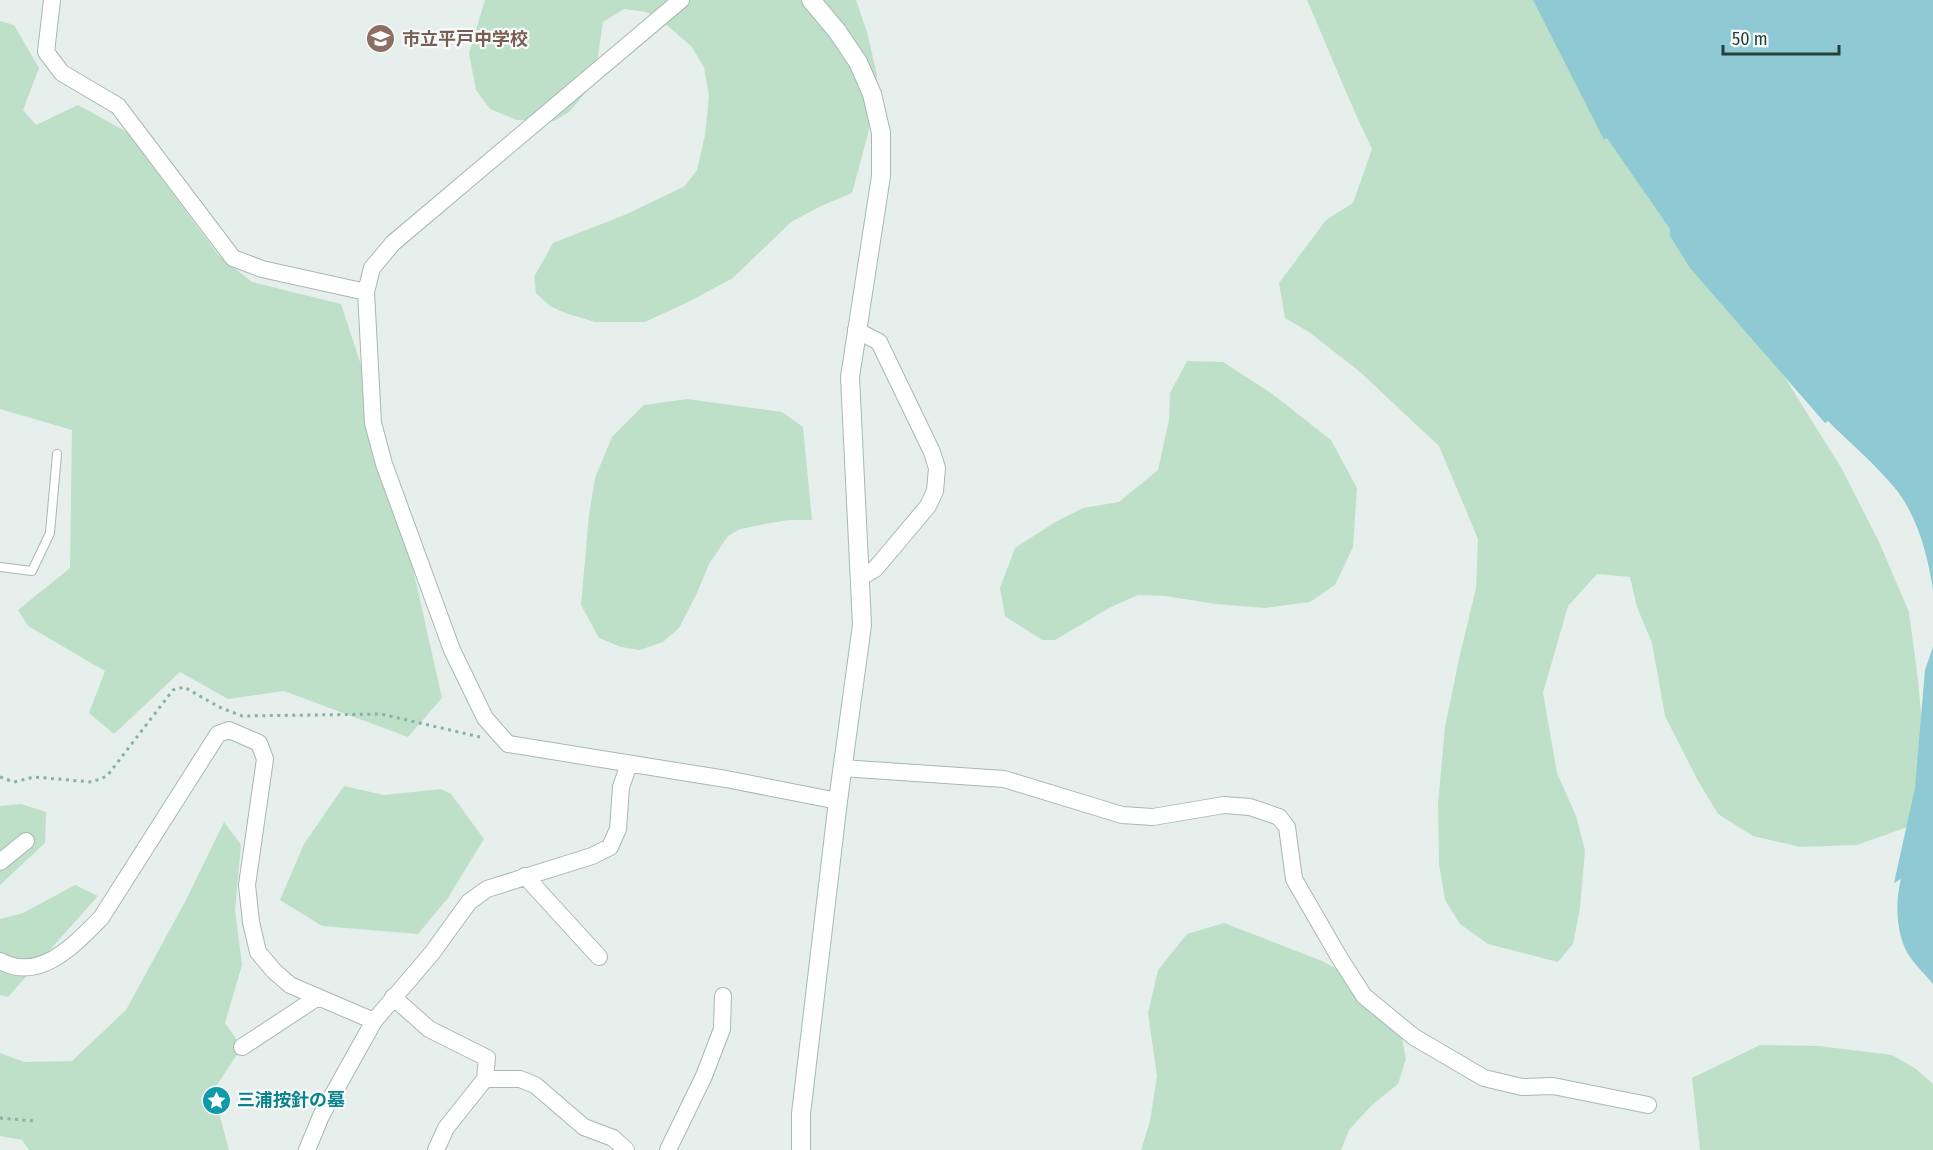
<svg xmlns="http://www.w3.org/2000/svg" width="1933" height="1150" font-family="'Fira Sans Condensed','Noto Sans JP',sans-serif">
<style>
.green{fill:#bfe0c8}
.water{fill:#8ec9d4}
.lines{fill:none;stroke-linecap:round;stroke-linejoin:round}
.lane-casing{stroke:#a8b8b2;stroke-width:10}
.street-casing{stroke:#a8b8b2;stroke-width:18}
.secondary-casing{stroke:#a4bbb3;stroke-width:20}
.path{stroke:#86b3a5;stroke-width:3;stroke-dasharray:3 4.5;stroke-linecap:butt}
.lane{stroke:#fff;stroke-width:8}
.street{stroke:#fff;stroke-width:16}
.secondary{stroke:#fff;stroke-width:18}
.labels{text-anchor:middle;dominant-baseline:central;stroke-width:4.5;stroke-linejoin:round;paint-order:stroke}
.education-label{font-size:18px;font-weight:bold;fill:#785e54;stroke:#f7fbf9;text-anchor:start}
.culture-label{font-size:18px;font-weight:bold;fill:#0d838f;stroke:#f7fbf9;text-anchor:start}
</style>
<rect width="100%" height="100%" fill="#e6efeb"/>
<!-- green -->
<path class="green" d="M485 0H856L867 32 877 75 868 134 852 193 821 206 791 222 733 278 688 302 645 322H595L565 313 550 306 536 293 534 277 553 243 627 214 685 186 697 170 705 135 709 96 704 67 691 46 661 20 646 12 624 9 603 22 598 56 588 90 569 112 554 121 517 120 490 109 476 90 469 53Z
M1307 0H1540L1759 336 1842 469 1879 542 1909 612 1918 680 1925 758 1916 824 1857 845 1800 847 1753 836 1718 814 1697 779 1665 716 1652 643 1637 607 1630 577 1597 574 1568 606 1543 693 1557 773 1576 816 1585 850 1580 908 1573 944 1558 962 1488 944 1460 924 1445 900 1439 864 1438 804 1445 727 1459 659 1476 588 1478 539 1439 446 1360 372 1309 332 1285 318 1279 283 1326 220 1353 203 1372 149C1348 100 1329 50 1307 0Z
M0 21 14 25 39 68 23 110 36 125 78 105 127 132 219 256 252 282 341 304 381 426 442 698 408 737 284 691 228 699 180 672 114 734 89 713 105 671 28 626 18 610 70 568 72 430 0 409Z
M1187 361 1223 362 1271 393 1331 440 1357 488 1353 547 1335 585 1310 602 1265 608 1216 604 1165 596 1138 595 1111 607 1055 640H1042L1005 616 1000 588 1015 548 1057 521 1083 508 1119 502 1158 470 1169 420 1170 393Z
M687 399 782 412 803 427 812 520H789L770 523 740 529 728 536 709 564 697 593 679 628 663 642 640 650 621 647 599 638 581 605 589 515 595 478 612 437 644 405Z
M344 786 384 795 441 789 451 794 484 839 448 898 418 934 322 926 280 900 304 844Z
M21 804 46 812 45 843 0 885V806Z
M224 822 241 845 235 910 242 965 225 1023 242 1047 213 1091 229 1150H29L22 1140 0 1136V1053L24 1062 72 1061 126 1010 186 900Z
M75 885 98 896 8 997 0 995V919L23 913Z
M1224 923 1322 961 1364 983 1385 1007 1401 1033 1406 1059 1398 1084 1371 1106 1349 1130 1341 1150H1141L1150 1121 1157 1076 1148 1013 1158 970 1187 934Z
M1760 1045 1819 1046 1892 1055 1916 1069 1933 1084V1150H1700L1692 1078Z"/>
<!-- water -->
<path class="water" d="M1533 0H1933V590C1928 556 1917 514 1894 487 1874 463 1850 443 1828 421L1825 423 1690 268 1670 236V229L1607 138 1604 140Z
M1933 647V984C1925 974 1915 965 1908 954 1896 933 1895 902 1901 879L1894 883 1915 788 1925 670Z"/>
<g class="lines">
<defs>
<path id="lane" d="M0 567 32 571 50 533 57 454"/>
<path id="street" d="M52 0 46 52 62 73 118 106 233 258 262 269 366 292
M681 0 393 243 372 268 366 292 373 423 384 464 452 650 485 718 508 744 726 779 838 801
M856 330 879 342 932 452 937 468 935 491 928 506 875 569 861 577
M842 768 1004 779 1122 815 1153 817 1224 805 1250 807 1279 817 1287 827 1294 879 1339 957 1364 996 1414 1037 1484 1078 1522 1087 1553 1086 1648 1105
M0 862 26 841
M525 876 599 957
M0 961C40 983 75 944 101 918L218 734 229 730 259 743 265 759 247 885 251 922 258 952 274 971 290 985 374 1021
M393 997 429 1029 487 1058 485 1079 446 1128 436 1150
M242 1047 318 997
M485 1079H520L535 1085 584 1127 613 1138 626 1150
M307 1150 321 1116 374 1021 432 953 469 902 487 889 592 856 610 847 618 829 621 787 629 764
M668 1150 704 1076 722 1029 723 996"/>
<path id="secondary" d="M801 1150V1114L838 801 862 625 850 377 881 176V133L872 94 858 62 837 31 811 0"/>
</defs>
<!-- lane casing -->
<use href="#lane" class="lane-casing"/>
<!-- street casing -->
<use href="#street" class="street-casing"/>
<!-- secondary casing -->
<use href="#secondary" class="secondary-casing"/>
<!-- path -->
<path class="path" d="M0 777 14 782 34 777 92 782 107 776 173 690 184 687 219 707 242 716 381 714 480 737
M0 1118 35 1121"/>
<!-- lane -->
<use href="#lane" class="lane"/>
<!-- street -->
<use href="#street" class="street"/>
<!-- secondary -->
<use href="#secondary" class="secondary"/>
</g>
<!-- icons -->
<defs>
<symbol id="school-disc" viewBox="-11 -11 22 22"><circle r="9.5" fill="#8d6e63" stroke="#f7fbf9"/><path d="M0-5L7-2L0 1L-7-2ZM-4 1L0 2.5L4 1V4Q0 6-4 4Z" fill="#fff"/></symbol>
<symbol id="sight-disc" viewBox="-11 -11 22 22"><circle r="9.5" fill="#0f9aa8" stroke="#f7fbf9"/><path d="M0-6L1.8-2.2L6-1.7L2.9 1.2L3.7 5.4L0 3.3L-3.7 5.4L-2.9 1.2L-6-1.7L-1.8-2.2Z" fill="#fff"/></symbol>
</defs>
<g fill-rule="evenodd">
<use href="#school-disc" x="364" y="22" width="33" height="33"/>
<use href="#sight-disc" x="200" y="1084" width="33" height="33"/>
</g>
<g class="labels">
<!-- education labels -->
<g class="education-label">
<text x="402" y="39">市立平戸中学校</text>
</g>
<!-- culture labels -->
<g class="culture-label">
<text x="237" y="1100">三浦按針の墓</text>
</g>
</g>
<!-- scale -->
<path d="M1723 45v9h116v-9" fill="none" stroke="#24423a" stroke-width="3"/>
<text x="1732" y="45" font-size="18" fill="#24423a" stroke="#f7fbf9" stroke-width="4.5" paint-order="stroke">50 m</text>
</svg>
